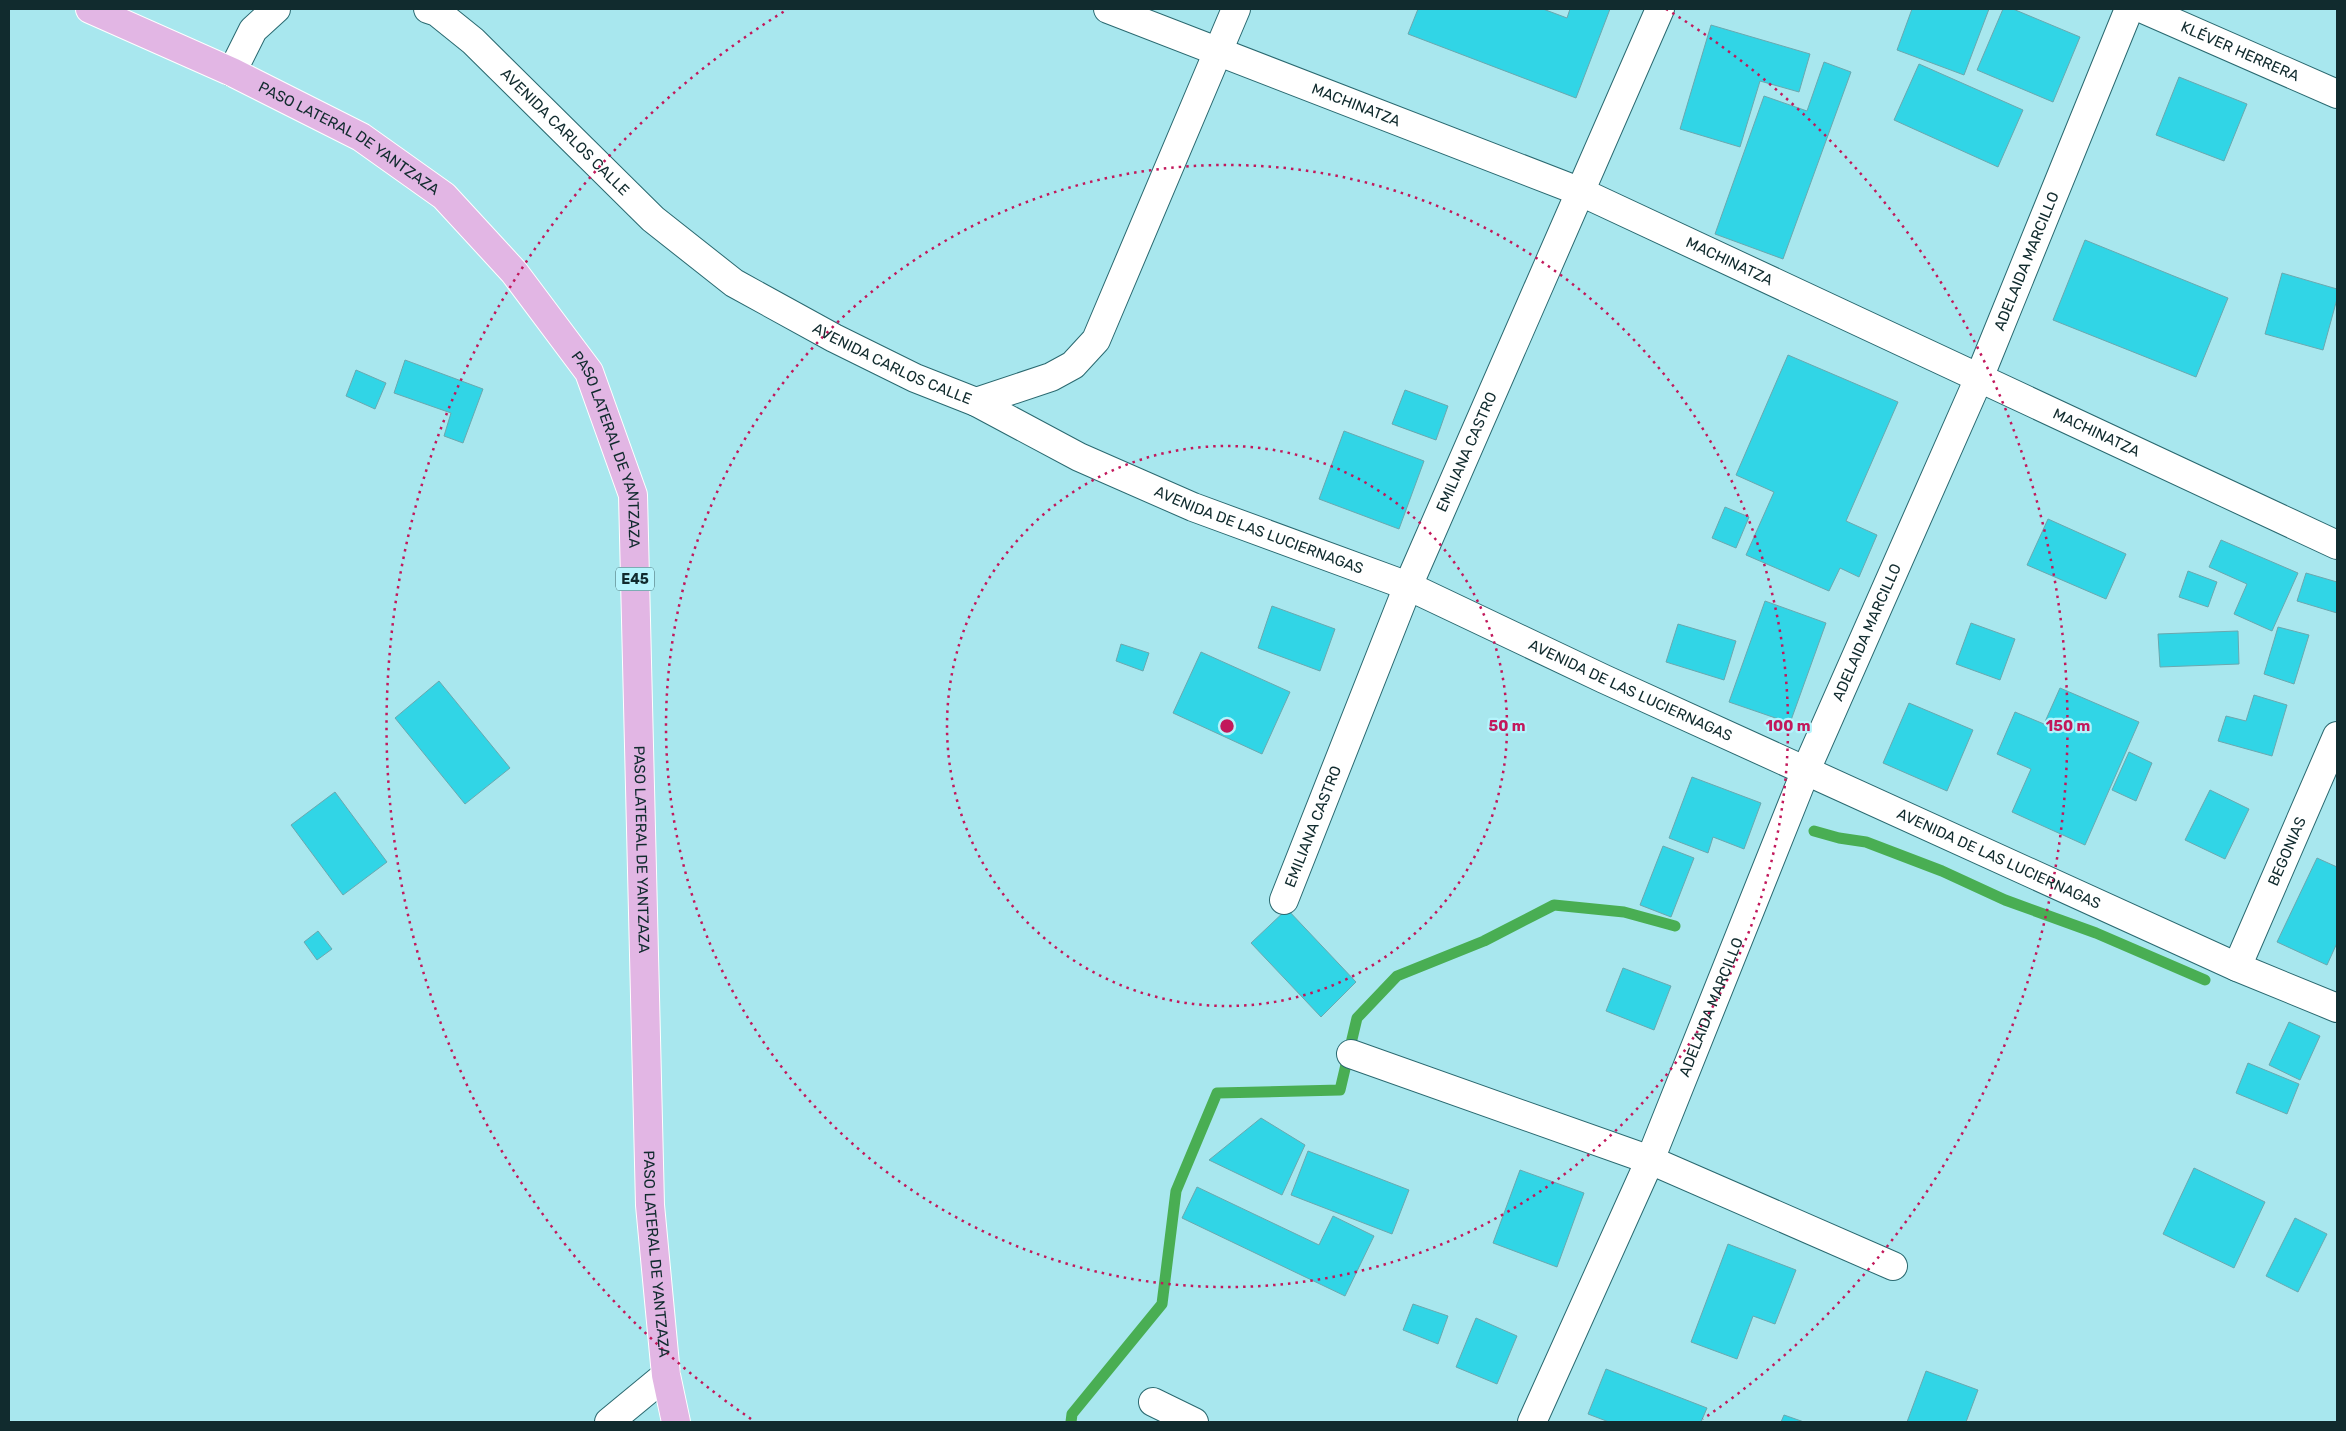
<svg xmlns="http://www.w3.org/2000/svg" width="2346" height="1431" font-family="Rubik,sans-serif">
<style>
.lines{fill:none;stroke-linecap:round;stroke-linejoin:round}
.stream{stroke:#49ae53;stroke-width:11}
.building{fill:#31d5e6;stroke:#6aa8af}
.minor-casing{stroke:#2a6970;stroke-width:30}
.tertiary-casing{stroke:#2a6970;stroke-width:30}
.trunk-casing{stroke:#fff;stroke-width:30}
.minor{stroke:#fff;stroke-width:28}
.tertiary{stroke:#fff;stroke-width:28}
.trunk{stroke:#e2b6e4;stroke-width:28}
.ring{fill:none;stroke:#c2185b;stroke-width:2.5;stroke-dasharray:2.5 5}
.labels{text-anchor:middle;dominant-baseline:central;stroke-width:4.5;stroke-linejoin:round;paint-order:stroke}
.shield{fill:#b5f4fc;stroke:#42676c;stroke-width:1}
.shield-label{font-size:14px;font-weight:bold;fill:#112b2e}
.street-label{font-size:15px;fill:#112b2e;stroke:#b5f4fc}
.centre{fill:#c2185b;stroke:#b5f4fc;stroke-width:2.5}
.ring-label{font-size:15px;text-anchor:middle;font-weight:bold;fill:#c2185b;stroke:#b5f4fc;stroke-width:4.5;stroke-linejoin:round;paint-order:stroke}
</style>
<rect width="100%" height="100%" fill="#a8e7ee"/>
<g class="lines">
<!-- stream -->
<path class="stream" d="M1814 831 1839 838 1866 842 1942 871 2005 900 2096 933 2205 980
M1071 1422 1072 1414 1162 1304 1176 1191 1217 1093 1340 1090 1357 1018 1397 976 1484 941 1554 905 1624 912 1675 926"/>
</g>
<!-- building -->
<path class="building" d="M1418 9H1543L1567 18 1570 9H1610L1576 98 1408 34Z
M1912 9H1989L1964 75 1897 50Z
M2003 9H2013L2080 37 2053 102 1977 70Z
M1711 25 1810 54 1799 92 1760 81 1740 147 1680 129Z
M1824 62 1851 72 1783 259 1715 234 1764 96 1807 111Z
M1919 64 2023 110 1998 167 1894 120Z
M2179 77 2247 104 2224 161 2156 135Z
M2085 240 2228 298 2196 377 2053 320Z
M2282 273 2337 289V299L2323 350 2265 334Z
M1788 355 1898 402 1846 521 1877 535 1859 577 1840 568 1829 591 1746 555 1774 492 1736 475Z
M405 360 483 389 463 443 444 436 451 413 394 393Z
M356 370 386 383 375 409 346 396Z
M1405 390 1448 406 1436 440 1392 424Z
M1344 431 1424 461 1399 529 1319 499Z
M1725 507 1749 517 1736 548 1712 538Z
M2048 519 2126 554 2106 599 2027 565Z
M2221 540 2298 573 2272 631 2234 614 2247 584 2209 567Z
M2188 571 2217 582 2208 607 2179 597Z
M2306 573 2337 582V613L2297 601Z
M1765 601 1826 623 1790 723 1729 702Z
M1272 606 1335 629 1320 671 1258 648Z
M1971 623 2015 639 2000 680 1956 664Z
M1678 624 1736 641 1724 680 1666 662Z
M2278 627 2309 635 2294 684 2264 674Z
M2238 631 2239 664 2160 667 2158 634Z
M1121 644 1149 653 1143 671 1116 661Z
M1201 652 1290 692 1262 754 1173 713Z
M439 681 510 768 465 804 395 718Z
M2060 688 2139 722 2085 845 2012 812 2031 769 1997 754 2015 712 2044 724Z
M2254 695 2287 705 2272 756 2218 741 2226 716 2246 721Z
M1909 703 1973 730 1947 791 1883 763Z
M2129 752 2152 763 2136 801 2112 790Z
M1692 777 1761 803 1744 849 1713 837 1708 853 1669 838Z
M2210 790 2249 809 2225 859 2185 840Z
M335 792 387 862 343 895 291 825Z
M1663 846 1694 858 1671 917 1640 905Z
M2317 858 2337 867V943L2327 965 2277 942Z
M1287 909 1356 982 1321 1017 1251 943Z
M318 931 332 949 317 960 304 942Z
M1623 968 1671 986 1654 1030 1606 1011Z
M2289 1022 2320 1036 2300 1080 2269 1065Z
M2248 1063 2299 1084 2287 1114 2236 1093Z
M1261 1118 1305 1145 1282 1195 1209 1160Z
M1308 1151 1409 1190 1392 1234 1291 1195Z
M2194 1168 2265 1202 2234 1268 2163 1234Z
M1520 1170 1584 1193 1557 1267 1493 1243Z
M1197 1187 1319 1245 1333 1216 1374 1236 1345 1296 1182 1218Z
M2295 1218 2327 1234 2298 1292 2266 1276Z
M1728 1244 1796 1270 1775 1324 1753 1316 1737 1359 1691 1342Z
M1413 1304 1448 1316 1438 1344 1403 1330Z
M1476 1318 1517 1336 1497 1384 1456 1367Z
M1606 1369 1707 1408 1701 1422H1609L1588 1414Z
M1926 1371 1978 1390 1966 1422H1907Z
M1784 1415 1804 1422H1781Z"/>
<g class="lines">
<defs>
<g id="minor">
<path id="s1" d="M1108 9 1581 192 2337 545"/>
<path id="s2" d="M2143 9 2337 94"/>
<path id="s3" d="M976 402 1079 457 1193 507 1408 586 1604 679 2237 967 2337 1008"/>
<path id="s4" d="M1284 900 1408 586 1660 9"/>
<path id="s5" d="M2237 967 2337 736"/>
<path d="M1351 1054 1650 1160 1893 1266"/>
<path d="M1153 1402 1194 1422"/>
<path d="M609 1422 666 1375"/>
<path id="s6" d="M1532 1422 1650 1160 1806 770 1979 378 2129 9"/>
</g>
<g id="tertiary">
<path id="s7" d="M428 9 437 12 473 41 653 219 734 283 834 338 915 378 976 402 1051 377 1073 365 1096 340 1236 9"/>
<path d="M232 72 253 30 276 9"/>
</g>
<g id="trunk">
<path id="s8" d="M90 9 232 72 361 137 444 196 514 272 589 372 633 495 650 1205 666 1375 676 1422"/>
</g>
</defs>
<!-- minor casing -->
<use href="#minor" class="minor-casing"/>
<!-- tertiary casing -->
<use href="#tertiary" class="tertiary-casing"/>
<!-- trunk casing -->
<use href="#trunk" class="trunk-casing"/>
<!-- minor -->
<use href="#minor" class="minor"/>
<!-- tertiary -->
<use href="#tertiary" class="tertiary"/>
<!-- trunk -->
<use href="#trunk" class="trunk"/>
</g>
<!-- distance rings -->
<g class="ring">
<circle cx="1227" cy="726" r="280"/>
<circle cx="1227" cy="726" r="561"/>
<path d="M751 1419A841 841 0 0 1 788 9M1666 9A841 841 0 0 1 1703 1419"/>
</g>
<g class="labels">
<!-- shield labels -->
<rect class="shield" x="616" y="567.5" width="38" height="23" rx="4"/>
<g class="shield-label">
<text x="635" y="579">E45</text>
</g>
<!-- street labels -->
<g class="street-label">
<text stroke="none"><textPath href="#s2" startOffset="106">KLÉVER HERRERA</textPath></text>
<text stroke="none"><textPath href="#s1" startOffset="266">MACHINATZA</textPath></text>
<text stroke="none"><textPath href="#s7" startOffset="185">AVENIDA CARLOS CALLE</textPath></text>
<text stroke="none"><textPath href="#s8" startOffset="290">PASO LATERAL DE YANTZAZA</textPath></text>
<text stroke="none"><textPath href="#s1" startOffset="671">MACHINATZA</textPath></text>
<text stroke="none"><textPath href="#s6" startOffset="1262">ADELAIDA MARCILLO</textPath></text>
<text stroke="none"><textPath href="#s7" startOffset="590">AVENIDA CARLOS CALLE</textPath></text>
<text stroke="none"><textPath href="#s1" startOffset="1076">MACHINATZA</textPath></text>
<text stroke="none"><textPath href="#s8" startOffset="710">PASO LATERAL DE YANTZAZA</textPath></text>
<text stroke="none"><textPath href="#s4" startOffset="484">EMILIANA CASTRO</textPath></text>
<text stroke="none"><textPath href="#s3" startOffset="311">AVENIDA DE LAS LUCIERNAGAS</textPath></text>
<text stroke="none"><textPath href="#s6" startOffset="858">ADELAIDA MARCILLO</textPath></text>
<text stroke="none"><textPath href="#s3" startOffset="716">AVENIDA DE LAS LUCIERNAGAS</textPath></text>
<text stroke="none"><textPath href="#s4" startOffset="79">EMILIANA CASTRO</textPath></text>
<text stroke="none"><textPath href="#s8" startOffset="1115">PASO LATERAL DE YANTZAZA</textPath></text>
<text stroke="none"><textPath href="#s5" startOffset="126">BEGONIAS</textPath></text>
<text stroke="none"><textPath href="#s3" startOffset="1121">AVENIDA DE LAS LUCIERNAGAS</textPath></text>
<text stroke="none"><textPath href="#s6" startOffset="452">ADELAIDA MARCILLO</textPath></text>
<text stroke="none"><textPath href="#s8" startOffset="1520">PASO LATERAL DE YANTZAZA</textPath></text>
</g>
</g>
<circle cx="1227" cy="726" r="8" class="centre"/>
<g class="ring-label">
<text x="1507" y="731">50 m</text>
<text x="1788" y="731">100 m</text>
<text x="2068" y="731">150 m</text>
</g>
<!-- border -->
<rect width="2346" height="1431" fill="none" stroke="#112b2e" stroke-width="20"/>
</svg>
